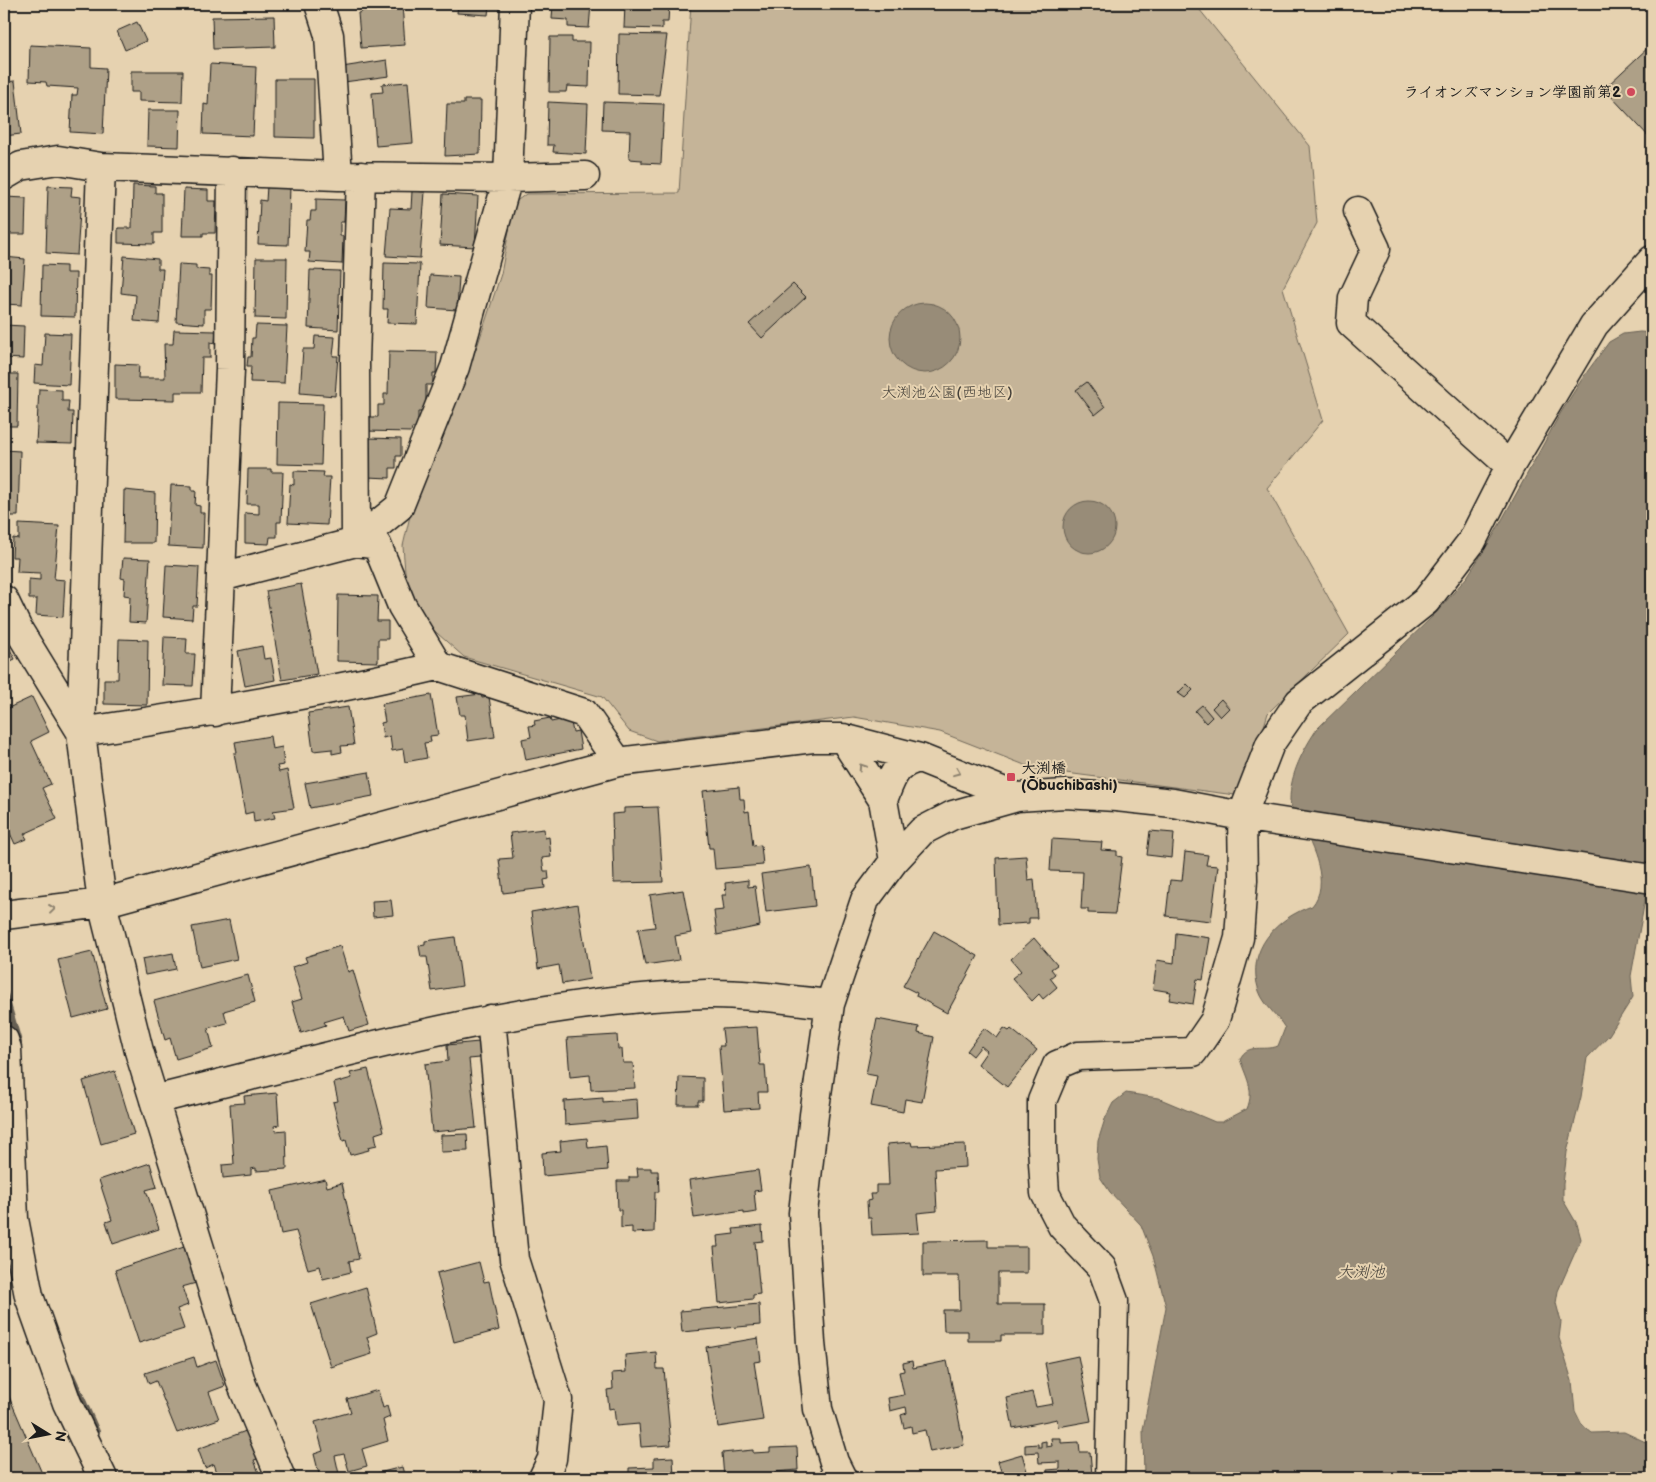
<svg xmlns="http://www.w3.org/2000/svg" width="1656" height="1482" font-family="'Balsamiq Sans','Klee One',sans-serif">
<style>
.green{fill:#c5b498;stroke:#70685a}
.water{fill:#988c78;stroke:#665f53}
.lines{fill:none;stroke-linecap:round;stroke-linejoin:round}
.stream{stroke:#665f53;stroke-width:8}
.building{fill:#aea087;stroke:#1c1c1c}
.minor-casing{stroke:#1c1c1c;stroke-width:31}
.minor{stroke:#e6d2b0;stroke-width:28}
.oneway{stroke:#8b806d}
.poi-dot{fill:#d1495b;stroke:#e6d2b0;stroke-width:2}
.labels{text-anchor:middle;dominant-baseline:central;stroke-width:4;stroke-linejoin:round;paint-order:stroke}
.poi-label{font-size:15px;font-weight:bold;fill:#1c1c1c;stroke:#e6d2b0;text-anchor:end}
.park-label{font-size:15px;fill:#46423b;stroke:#e6d2b0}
.water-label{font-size:16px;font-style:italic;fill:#47433c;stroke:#e6d2b0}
</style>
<rect width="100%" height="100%" fill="#e6d2b0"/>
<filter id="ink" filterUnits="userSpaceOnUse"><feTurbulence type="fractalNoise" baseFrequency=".02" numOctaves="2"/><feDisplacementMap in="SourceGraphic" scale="10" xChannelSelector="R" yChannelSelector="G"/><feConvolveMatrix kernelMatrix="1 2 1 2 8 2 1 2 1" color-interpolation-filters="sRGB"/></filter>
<g filter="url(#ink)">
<!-- green -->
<path class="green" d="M691 4H1195L1310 146 1317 223 1283 288 1323 420 1267 488 1349 634 1268 713 1243 796 1035 769 940 732 854 717 657 741 629 731 602 697 464 657 429 626 406 584 403 546 416 490 478 344 501 274 514 203 526 194 679 193Z"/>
<!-- water -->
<path class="water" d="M890 338a35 35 0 1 1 70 0a35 35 0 1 1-70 0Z
M1640 332 1652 333V862L1631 976 1633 997 1609 1035 1587 1058 1581 1097 1567 1152 1563 1184V1200L1577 1224 1581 1239 1558 1291 1556 1303 1561 1322 1559 1338 1572 1381 1575 1411 1582 1425 1592 1433 1624 1432 1652 1445V1478H1144L1143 1430 1166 1307 1153 1256 1141 1225 1110 1192 1100 1177 1097 1159 1098 1141 1105 1119 1113 1103 1126 1093 1158 1098 1215 1122H1222L1247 1109C1255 1089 1246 1078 1240 1059 1248 1042 1264 1052 1278 1046L1285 1028C1277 1015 1264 1005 1259 991 1245 949 1277 918 1312 906 1331 884 1313 847 1301 824 1298 817 1290 808 1290 800 1290 774 1303 750 1317 729L1436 613 1467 577 1492 538 1560 414 1584 376 1609 342 1623 334Z
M1063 527a26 26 0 1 1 52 0a26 26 0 1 1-52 0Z"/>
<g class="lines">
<!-- stream -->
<path class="stream" d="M4 994 18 1042
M71 1376 96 1432"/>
</g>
<!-- building -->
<path class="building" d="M362 4H402L405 45 361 48 358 13 362 12Z
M458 4H485L489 6 488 15 457 13Z
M553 4H591L589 28 568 27V20L552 19Z
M625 4 669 5 668 22H662V29L624 28Z
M274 16 275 47 213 49 212 17Z
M137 22 146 41 125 50 117 31Z
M619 34 667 35 659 95 618 94Z
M550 37H572V42H590L589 87 567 86 566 92H549Z
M1652 44V140L1609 94 1612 90 1607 86Z
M30 45 91 48V67L106 68 103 134 70 132 72 95H77L78 88 47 86 46 82 29 81Z
M387 60 389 76 344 82 342 67Z
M210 64 256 67 253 136 203 134 204 104 208 105Z
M131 71H183L182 102 139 101V92H131Z
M275 79H314V138L275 137Z
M15 81 21 134 4 136V82Z
M408 82 413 143 376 146 372 93 383 92 382 84Z
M464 100H481L480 154 445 156 447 104H464Z
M548 102 588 104 586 154 553 152 554 145H547Z
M603 102 664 104 661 164 642 163V160L629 159 630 131 602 130Z
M148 110H180L179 147 147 146Z
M133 185 155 186V193H162V233H154V244L118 243V228H132Z
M48 186 72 187 71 196 81 197 77 255 46 253Z
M267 186 290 187 288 245 258 244 260 200 266 201Z
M184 189 208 190V201H216L215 233H203V236H182Z
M412 191 425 192 420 258 386 256 390 208 411 209Z
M443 194 478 196 475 247 440 245Z
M4 197 26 198 25 234H4Z
M316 199 345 200 344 222H340V236H343L342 264 309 262 310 252H305L307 220H310L311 211H316Z
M124 256 158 259V269H163L159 323 134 321 136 295 121 293Z
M4 257 25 259 22 305 4 304Z
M256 258H287L286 319 255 318Z
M384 263 420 264 417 324 387 323 388 309H383Z
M179 264 196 265V269L209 270V276H212L211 309H204V324L176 322Z
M42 265 66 266V273H76L75 317 41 316Z
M310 270 340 271 338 330 308 328Z
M430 275 459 277 457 310 428 308Z
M793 284 806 297 762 338 749 324Z
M4 325 24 326 23 359 4 358Z
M256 325 287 326 284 383 250 382 251 366H247L248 357H251L252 338H255Z
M174 330 216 331 215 343 210 342V358H202L201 392H175V400L115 399V364L139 365 138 378H165L164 344H173Z
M45 333 71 334 69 385 34 383 35 365 43 366Z
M315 336 335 337 333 356H338L335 396 300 393 303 349H314Z
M389 351 437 352 436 373H433V385H426V412H418V428H412L411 432 365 431V417H378V405H384V394H388Z
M4 374H18L17 426H4Z
M1087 382 1105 407 1095 415 1076 390Z
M39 389 62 390V401H69L68 412H73L72 444 36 443Z
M278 403 323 404 321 465 277 464Z
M369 438 401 439V456H396V468H390V478L367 477Z
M4 450 20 451 18 516H4Z
M248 469H271V472H283L281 522H277V537H270L269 544 245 543V513L259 514V504H247Z
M294 471 324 472 323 477H330L327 525 288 523 290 484 294 485Z
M171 485 192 486V491H196L195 505 200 506V513H204L203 548 168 546Z
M124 490 155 493 154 543H123Z
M19 524 59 526 54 579 65 580 63 617 36 615 37 599H29V579L40 580V573L17 572 18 557H12L13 538 19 539Z
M123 558 150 559 146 623 129 622 130 596 124 595 125 579 121 578Z
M166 565 199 567 197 606H193L192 619 163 617Z
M301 584 317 674 282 680 266 591Z
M338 595 378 596 377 621H388V639H378V662L337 661Z
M164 637 187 638 186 654H195L193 686 162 685Z
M4 638 15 659 4 664Z
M119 639 148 640 147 705 104 704V679H118Z
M262 646 264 659 271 658 275 680 245 686 238 651Z
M1187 684 1193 690 1185 698 1178 693Z
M481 694 482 698 489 697 495 737 468 741 465 715H460L457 697Z
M431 695 438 735 430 736 431 742 424 743 427 758 405 762 403 749 392 751 390 736 383 738 381 723 385 722 382 704Z
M32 697 49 732 31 741 51 784 42 788 57 819 24 834 27 839 15 844 9 831 5 833 4 830V798L8 796 4 785 10 782 4 768V710Z
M1221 699 1229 708 1220 717 1212 708Z
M1202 705 1212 717 1206 723 1195 711Z
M348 707 354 745 341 746 342 752 332 754V749L313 751 308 713Z
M550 718 551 722 570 718 573 732 578 731 581 749 526 760 522 739 531 737 529 726 535 725 534 721Z
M270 736 272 749 282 747 284 765 277 766 279 772 287 770 294 808 273 811 275 818 254 822 253 812 245 814 234 753H237L235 742Z
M369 772 373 796 310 808 305 783Z
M739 787 740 799H744L745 812 749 811 753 846 761 845 763 865 715 869 713 848H709L703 791Z
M658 807 663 882 614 883 612 814 624 813V808Z
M544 829 545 838 549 837 551 857 542 858 544 871H548L549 879 544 880 545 888 503 893 499 859 513 858 510 833Z
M1150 831 1174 833 1172 858 1147 855Z
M1052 839 1102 842 1101 850 1117 851V856L1122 857 1115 914 1088 913V909H1081L1083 872 1050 871Z
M1185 852 1208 855 1206 865 1218 866 1211 921 1166 916 1170 880 1182 881Z
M1026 856 1028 880 1034 879 1037 918H1029V923L998 925 996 858Z
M811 867 815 906 766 912 761 874Z
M748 880V887L755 886 760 926 717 935 714 911 724 910 722 895H726L725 883Z
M683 890 691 933 675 936 679 960 645 965 638 929 655 927 650 895Z
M391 900 393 915 373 917 372 901Z
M578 904 590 979 562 984 559 965 538 969 531 912Z
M229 920 237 959 200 967 192 927Z
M934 931 978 956 947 1013 916 996 917 993 903 986Z
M1176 933 1210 938 1203 980 1197 979 1193 1004 1169 1000 1171 992 1153 989 1157 960 1174 963Z
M455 937 462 986 432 991 427 957H421L419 946 425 945V941Z
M1034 938 1057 965 1051 969 1055 974 1050 978 1057 987 1043 999 1039 994 1032 1001 1012 978 1021 971 1011 959Z
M340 946 348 972 353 970 369 1025 349 1031 344 1016 324 1022 326 1025 301 1033 292 1002 302 999 292 967 307 962 305 957Z
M92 952 107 1009 73 1018 58 960Z
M173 953 176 969 145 975 142 959Z
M248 975 255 1002 224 1011 227 1023 208 1028 213 1048 176 1059 170 1038 165 1040 154 1001Z
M877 1019 919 1027 918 1033 934 1037 922 1102 905 1099 903 1112 871 1106 877 1076 866 1074Z
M757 1027 760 1065H765L767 1092H758L759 1108 724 1110 719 1046H724L722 1029Z
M984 1028 997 1038 1004 1028 1009 1031 1011 1029 1037 1050 1007 1087 978 1064 987 1051 981 1046 973 1056 967 1051Z
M617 1035 618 1049H622L623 1063H633L635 1088 591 1090 590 1075 570 1077 567 1038Z
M479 1042 480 1058 469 1059 476 1128 432 1132 425 1064 448 1061 447 1045Z
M368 1069 384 1131 375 1134 377 1145 368 1147 369 1150 350 1155 346 1140 343 1141 333 1102 338 1101 334 1083 352 1078 350 1073Z
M115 1071 134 1134 101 1144 83 1081Z
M679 1077 703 1078V1101H698V1105H678Z
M277 1093 279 1125 274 1126 275 1131 286 1130 287 1169 256 1171V1168L251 1169V1175L223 1178 222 1165 234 1164 230 1104 245 1103 244 1096Z
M603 1098V1102L637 1099 638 1119 565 1125 564 1101Z
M467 1134 468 1151 441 1152V1135Z
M587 1138 588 1148 606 1146 608 1170 543 1176 542 1153 561 1151 560 1141Z
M911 1142 912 1146 965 1144 966 1167 935 1169 937 1211 917 1213 919 1233 872 1235 871 1218H868L867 1201 871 1200 870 1194H876V1185H889L887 1144Z
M150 1163 157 1187 146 1190 159 1229 113 1244 106 1222 112 1220 99 1180Z
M637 1168H651V1171H658L659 1192H655L654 1232 632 1233V1227L621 1228V1210H618L617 1181H629V1177H638Z
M758 1170 761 1190 754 1191 756 1212 744 1214V1211L694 1218 689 1180Z
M325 1179 327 1187 342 1183 359 1259 349 1261 351 1272 323 1279 320 1266 308 1269 296 1231 281 1234 272 1191Z
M762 1226 763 1241 755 1242 760 1294 753 1295V1299L719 1303 714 1247H718L717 1236 734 1234 733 1229Z
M988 1240V1247H1027V1273H998V1304H1045V1335H1001V1341H968V1331H944L943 1310H960L959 1276H923V1241Z
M184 1247 196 1283 182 1287 188 1305 177 1309 184 1329 139 1343 115 1270Z
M479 1262 484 1282 489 1281 499 1330 454 1342 437 1273Z
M366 1287 377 1333 367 1337 372 1354 331 1367 311 1304Z
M759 1304 760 1325 682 1332 680 1311Z
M758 1338 761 1361 754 1362 763 1420 718 1427 706 1347Z
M656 1352 657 1369H664L671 1445 641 1447 639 1424 616 1426 614 1408 609 1409 607 1390 613 1389 612 1373 626 1372 625 1355Z
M1078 1356 1091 1421 1058 1427 1057 1419 1013 1428 1007 1398 1032 1392 1036 1407 1053 1404 1045 1363Z
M194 1357 197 1367 216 1360 225 1386 209 1392 219 1419 177 1433 156 1381 149 1384 145 1373Z
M912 1361 913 1368 947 1361 964 1445 930 1452 925 1430 912 1433 911 1426 904 1428 901 1415 907 1413 906 1407 890 1411 888 1398 904 1395 899 1372 904 1371 903 1363Z
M4 1385 44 1478H4Z
M378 1390 383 1408 387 1406 390 1417 383 1420 388 1441 362 1449 367 1466 349 1471 344 1454 335 1456 339 1474 320 1478 314 1454 323 1451 315 1422 351 1412 347 1399Z
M251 1429 261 1458 254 1460 261 1478H219L214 1464 205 1468 198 1449Z
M1051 1438H1061V1443L1079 1442 1080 1452H1090L1092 1475H1088V1478H1048L1047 1470 1060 1469V1462L1039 1463 1038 1452 1025 1453V1445L1038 1444V1447H1041V1442L1046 1441V1447L1052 1446Z
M797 1447 798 1470 775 1472V1478H724L722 1453 753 1450V1453L770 1452V1448Z
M1022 1454 1029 1478H1003L998 1461Z
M673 1457 674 1478H629V1468L654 1467V1458Z
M402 1467 405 1478H359Z"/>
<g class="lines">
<defs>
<path id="minor" d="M319 4 329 35 338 176
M101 167 81 732 102 903 139 1051 242 1385 281 1478
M4 176 21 166 58 160 101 167 338 176 508 178 585 176
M361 176 355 361 356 542 377 545 402 606 438 666 584 713 618 762
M1358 211 1376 249 1353 298 1351 323 1510 466
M221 577 356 542 399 507 455 367 508 178 515 4
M4 600 18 629 81 732C201 714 320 694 438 666
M215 712 230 369 232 171
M843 738 883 800 894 861
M883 800C892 777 895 763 920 758
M4 915 102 903 618 762 813 738H843L920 758 1017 797
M491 1019 514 1259 558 1400 552 1459 543 1478
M4 1040 7 1049 14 1219 29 1296 67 1403 103 1478
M154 1100C334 1056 520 1000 706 994 747 993 790 1000 830 1004
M842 1478 834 1462 818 1409 811 1343 803 1213 814 1115 830 1004 865 900 894 861 922 831 953 815 1017 797 1065 794 1116 797 1173 803 1242 816 1652 879
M1110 1478 1114 1301 1102 1268 1062 1226 1045 1193 1042 1147V1101L1057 1065 1078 1056 1193 1052 1215 1020 1239 938 1243 880 1242 816 1270 744 1299 702 1426 601 1472 541 1510 466 1594 325 1652 260"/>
</defs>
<!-- minor casing -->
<use href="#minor" class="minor-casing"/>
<!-- minor -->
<use href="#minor" class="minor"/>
</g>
<!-- one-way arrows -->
<defs><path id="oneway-chevron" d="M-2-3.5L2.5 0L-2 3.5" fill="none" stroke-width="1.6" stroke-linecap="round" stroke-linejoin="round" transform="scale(1.25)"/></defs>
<g class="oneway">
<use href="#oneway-chevron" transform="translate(862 767) rotate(-123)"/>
<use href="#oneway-chevron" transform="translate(957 772) rotate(22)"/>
<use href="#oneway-chevron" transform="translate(52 909) rotate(-7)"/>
</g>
</g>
<!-- markers -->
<g class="poi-dot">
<circle cx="1631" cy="92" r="5"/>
<rect x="1006" y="772" width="10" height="10" rx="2.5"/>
</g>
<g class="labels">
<!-- poi labels -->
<g class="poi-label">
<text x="1621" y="92">ライオンズマンション学園前第2</text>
<text x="1021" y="768" text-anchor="start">大渕橋<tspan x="1021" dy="17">(Ōbuchibashi)</tspan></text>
</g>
<!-- park labels -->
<g class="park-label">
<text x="947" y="392">大渕池公園(西地区)</text>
</g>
<!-- water labels -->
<g class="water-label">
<text x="1361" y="1272">大渕池</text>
</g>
</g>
<!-- margin -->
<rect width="1656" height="1482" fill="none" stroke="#e6d2b0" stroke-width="20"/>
<rect x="10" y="10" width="1636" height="1462" fill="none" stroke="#1c1c1c" stroke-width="2" filter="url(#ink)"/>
<!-- north arrow -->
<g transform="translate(48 1434) rotate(100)" stroke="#e6d2b0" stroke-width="4" paint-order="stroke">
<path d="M0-4L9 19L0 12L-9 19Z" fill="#1c1c1c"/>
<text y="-8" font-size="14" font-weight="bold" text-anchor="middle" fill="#1c1c1c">N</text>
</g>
</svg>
